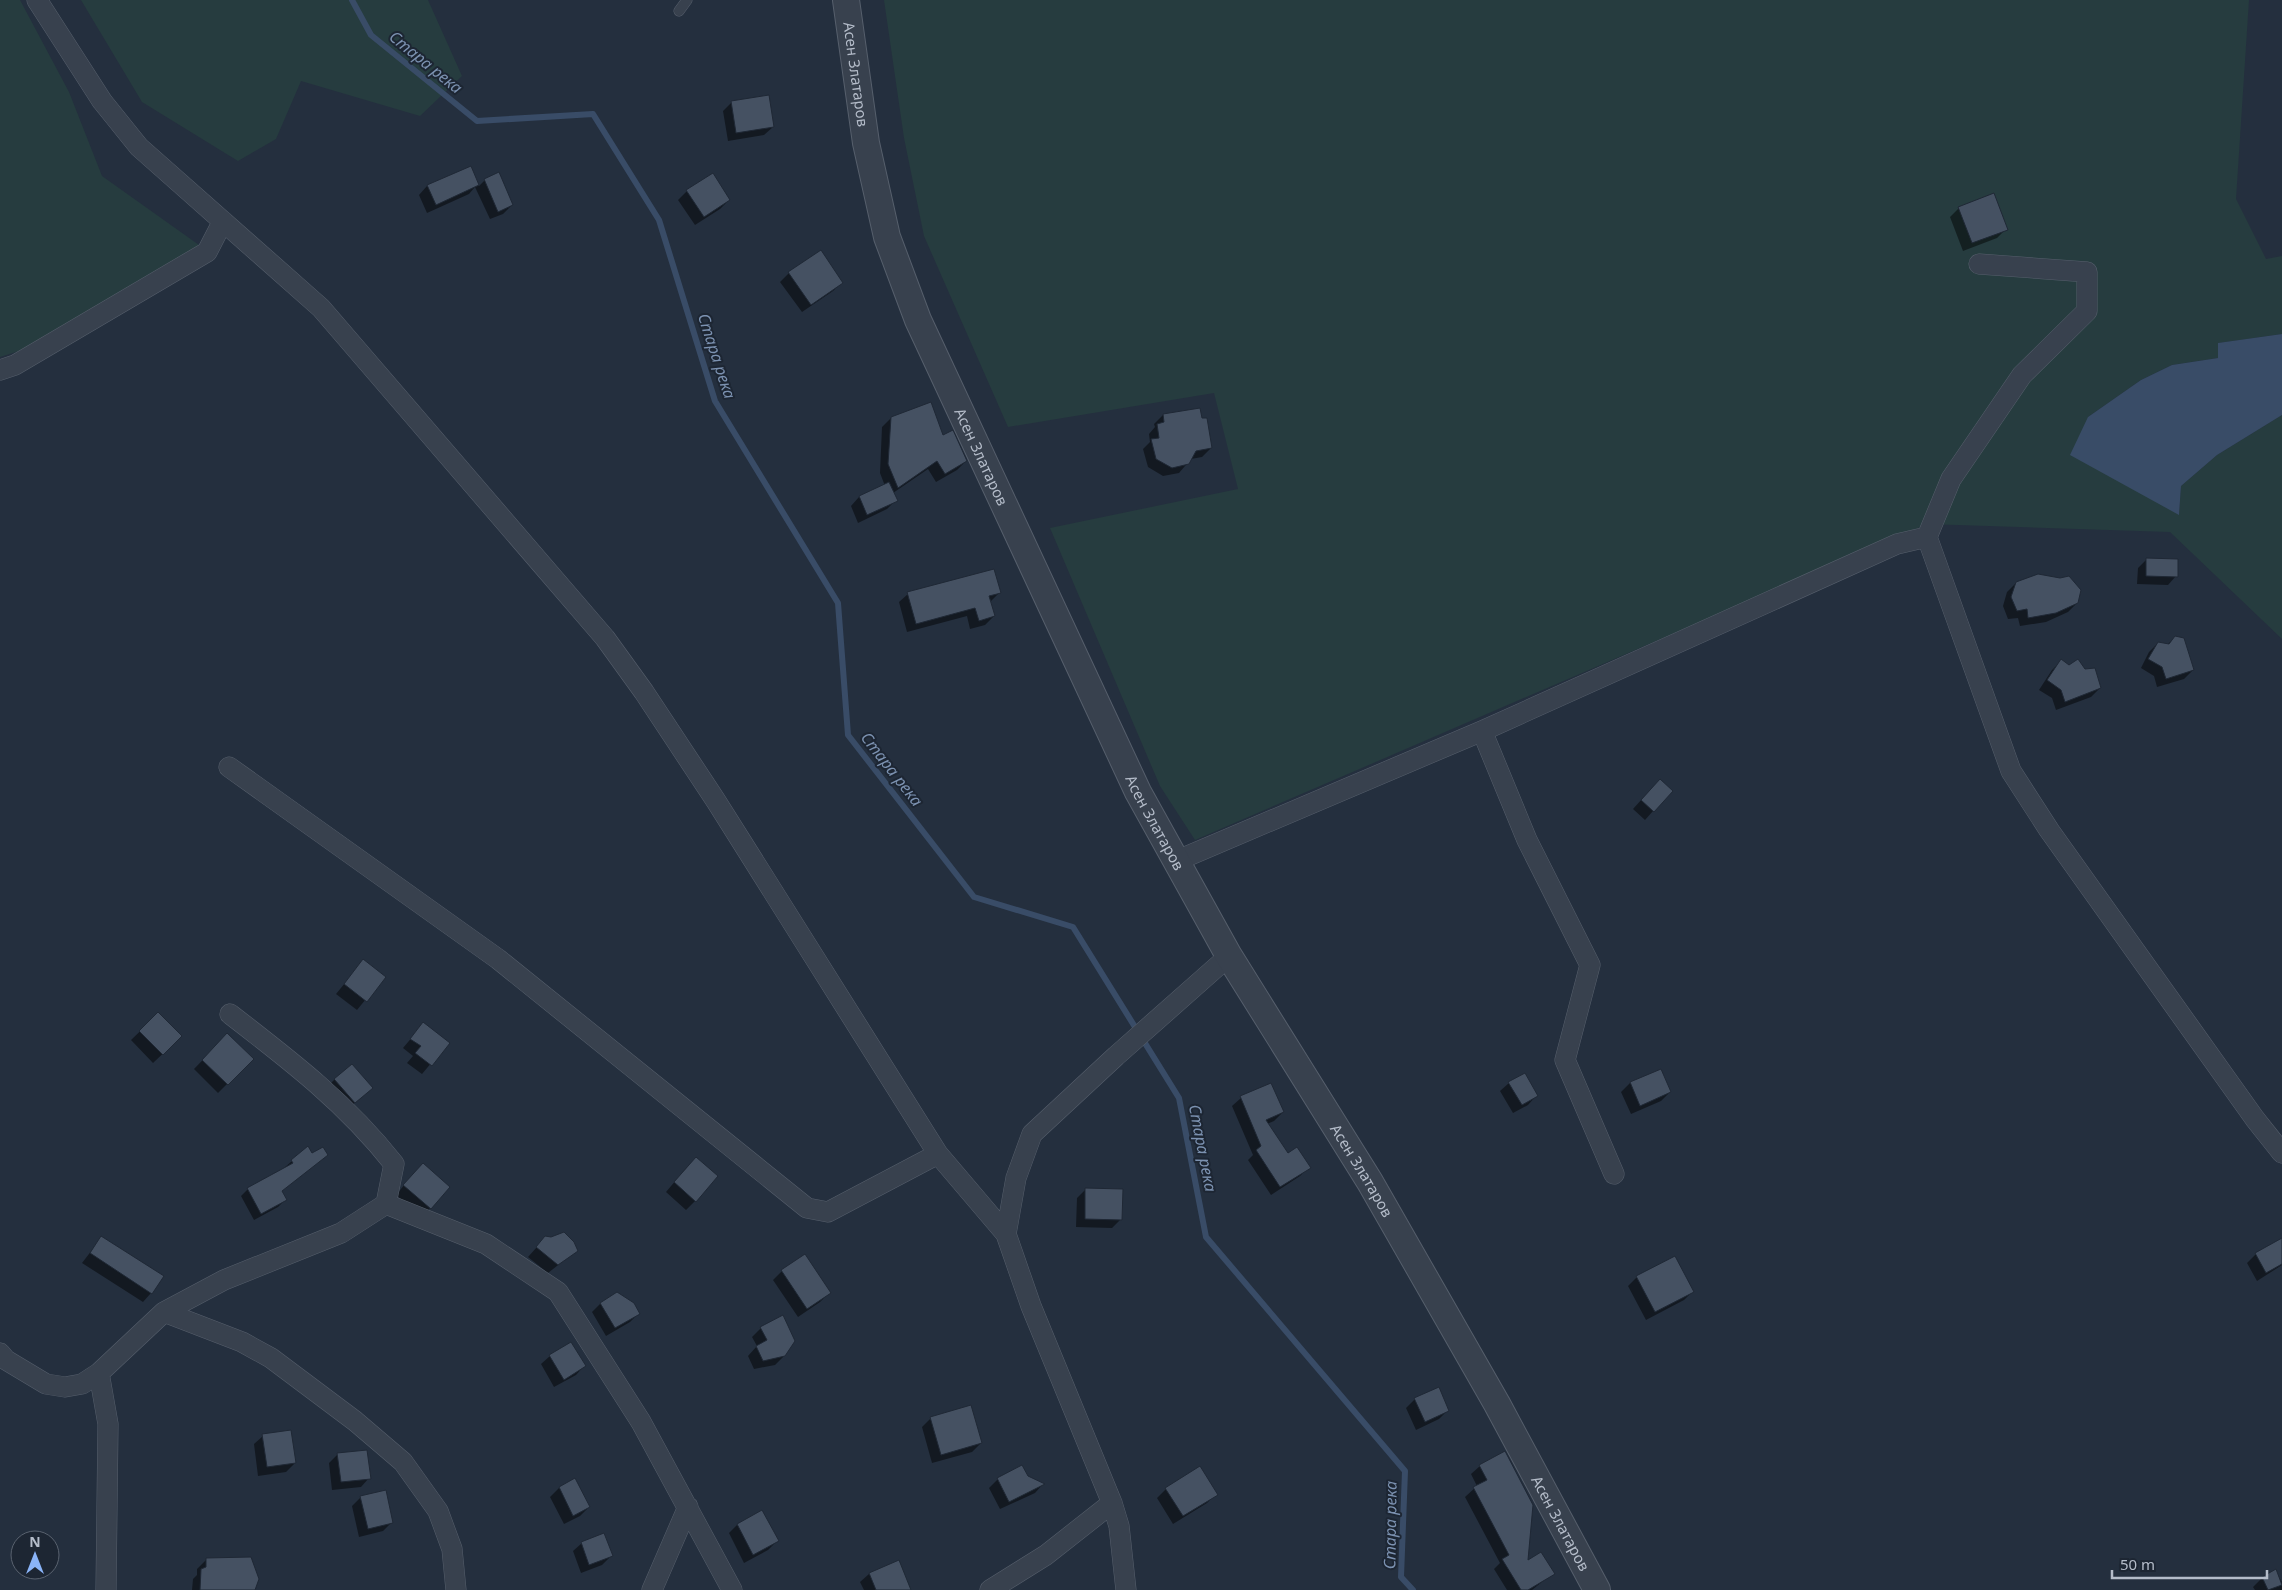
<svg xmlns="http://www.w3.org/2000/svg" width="2282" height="1590" font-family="'Noto Sans',sans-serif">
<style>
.green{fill:#263c3f}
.water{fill:#394c67}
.shadow{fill:#0007}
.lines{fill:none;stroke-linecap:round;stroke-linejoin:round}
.stream{stroke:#394c67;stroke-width:6}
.building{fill:#455162;stroke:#1f2835}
.service-casing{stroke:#565f6c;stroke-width:11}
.minor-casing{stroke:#565f6c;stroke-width:21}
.tertiary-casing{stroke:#565f6c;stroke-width:28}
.service{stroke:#38414e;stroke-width:10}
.minor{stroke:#38414e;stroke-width:20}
.tertiary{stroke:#38414e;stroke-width:26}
.labels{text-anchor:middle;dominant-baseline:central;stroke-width:4;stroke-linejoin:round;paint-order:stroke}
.street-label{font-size:15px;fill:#b4bcc9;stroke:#1d2633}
.water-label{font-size:16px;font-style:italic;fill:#7c92b1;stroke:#1d2633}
</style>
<rect width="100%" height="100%" fill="#242f3e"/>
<!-- green -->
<path class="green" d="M0 0H20L69 92 102 176 199 245 19 351 0 357Z
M81 0H428L462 76 420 116 301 81 276 139 238 161 142 102Z
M884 0H2249L2236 199 2266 259 2282 256V334L2219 343 2218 358 2172 365 2141 380 2088 417 2179 514 2181 486 2217 455 2282 415V639L2170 532 1927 524 1195 840 1160 786 1050 528 1238 489 1214 393 1008 427 924 236 904 138Z"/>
<!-- water -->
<path class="water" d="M2282 334V415L2217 455 2181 486 2179 515 2070 455 2088 417 2141 380 2172 365 2218 358V343Z"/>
<!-- shadow -->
<path class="shadow" d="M732 102 773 127 764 135 728 141 723 111Z
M470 167 479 186 485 180 512 205 503 214 490 219 475 187 469 194 427 213 419 195 427 186Z
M687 191 729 200 720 209 695 225 678 200Z
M1959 208 2006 229 1997 238 1963 251 1950 217Z
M789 273 842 282 833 291 802 312 780 282Z
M1163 415 1211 448 1202 457 1191 459 1179 473 1163 476 1148 467 1143 449 1150 442 1149 434 1155 427 1154 424Z
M891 418 943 437 966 461 957 470 936 482 928 469 893 493 896 500 887 509 858 523 851 506 859 497 885 486 880 473 882 427Z
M2147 559 2176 576 2168 585 2137 584 2138 568Z
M2016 583 2077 603 2068 612 2046 622 2020 626 2018 618 2008 619 2003 606 2007 592Z
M999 593 990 602 994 616 985 625 970 629 967 616 907 632 899 602 908 594Z
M2175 637 2193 670 2184 679 2157 687 2154 676 2141 668 2149 652 2158 643 2167 645Z
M2061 661 2100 688 2091 697 2056 710 2052 698 2039 690 2052 670Z
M1651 789 1653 811 1645 820 1633 809Z
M363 961 384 977 357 1010 336 994Z
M158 1014 172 1045 153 1063 131 1040Z
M424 1023 448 1043 422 1074 407 1063 413 1056 403 1048Z
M227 1035 252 1059 218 1093 194 1069Z
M1660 1070 1670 1092 1661 1101 1631 1114 1621 1092 1630 1083Z
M335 1079 362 1097 345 1111 326 1088Z
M1509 1083 1536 1096 1528 1105 1513 1113 1500 1091Z
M1271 1085 1283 1112 1274 1121 1267 1124 1288 1155 1309 1167 1300 1176 1271 1195 1248 1160 1253 1155 1232 1106 1241 1098Z
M307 1148 281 1192 285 1200 278 1207 254 1220 241 1196 248 1189 284 1168Z
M687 1167 695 1201 686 1210 666 1192Z
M414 1173 430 1208 422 1217 396 1195Z
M1086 1189 1121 1219 1112 1228 1076 1227 1077 1198Z
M102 1237 151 1293 143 1302 82 1263Z
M545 1238 576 1251 548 1273 528 1257Z
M2282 1250V1265L2257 1281 2247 1263 2256 1254Z
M782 1271 829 1293 820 1302 798 1317 773 1280Z
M1637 1277 1693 1291 1684 1300 1646 1320 1628 1286Z
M617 1294 639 1313 630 1322 606 1336 592 1312 600 1304Z
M761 1328 784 1356 775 1365 754 1369 748 1356 757 1346 752 1337Z
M550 1356 584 1366 576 1375 554 1387 541 1364Z
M1415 1399 1448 1410 1439 1419 1416 1430 1406 1408Z
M931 1418 981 1443 972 1452 932 1463 922 1427Z
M263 1436 295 1463 286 1472 258 1476 254 1444Z
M1505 1453 1526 1562 1553 1573 1532 1590H1507L1494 1569 1500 1563 1465 1497 1477 1486 1471 1474 1480 1466Z
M338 1454 369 1478 361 1487 332 1490 329 1463Z
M1027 1477 1043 1484 1035 1493 1000 1509 989 1488 998 1479Z
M575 1480 589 1507 580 1516 564 1524 550 1497 559 1488Z
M1166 1489 1216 1494 1207 1503 1173 1524 1157 1498Z
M361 1497 392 1522 383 1531 359 1537 352 1506Z
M737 1525 777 1541 768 1550 744 1563 729 1533Z
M582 1543 611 1556 602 1565 581 1573 573 1551Z
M206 1560 254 1590H192L193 1579 197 1575V1569Z
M898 1562 910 1590H864L860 1582 869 1574Z
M2275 1571 2282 1582V1590H2255L2253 1587 2262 1578Z"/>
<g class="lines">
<!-- stream -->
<path class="stream" d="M352 0 371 35 477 121 593 114 659 220 715 401 838 603 848 735 974 897 1073 927 1179 1098 1206 1237 1405 1471 1401 1577 1413 1590"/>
</g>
<!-- building -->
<path class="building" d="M769 95 774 127 736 133 731 101Z
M471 166 479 185 436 205 427 185Z
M499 172 513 205 498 212 484 179Z
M713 173 730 200 704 217 686 190Z
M1994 193 2008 230 1972 243 1958 207Z
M821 250 843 283 811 305 788 272Z
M931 402 943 435 953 430 967 461 945 474 937 461 898 488 888 464 891 417Z
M1200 408 1202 418H1207L1212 448 1196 451 1189 464 1172 468 1156 459 1151 439 1159 438 1157 424 1164 422 1163 414Z
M889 482 898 501 867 515 859 496Z
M2146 558 2178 559V577L2146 576Z
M994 569 1001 593 989 596 995 616 979 621 975 608 916 624 907 592Z
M2038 574 2060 578 2069 576 2081 590 2078 603 2056 613 2028 618 2027 609 2017 611 2011 597 2016 582Z
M2175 636 2184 638 2194 670 2166 679 2162 667 2148 659 2158 642 2169 644Z
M2061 659 2069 665 2078 659 2085 669 2095 668 2101 688 2065 702 2061 690 2047 680Z
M1660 779 1673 791 1654 812 1641 800Z
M363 959 386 977 367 1002 344 984Z
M158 1012 182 1036 163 1055 139 1031Z
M423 1022 450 1043 432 1066 415 1053 421 1046 410 1039Z
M227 1033 254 1059 228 1085 202 1060Z
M352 1064 373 1088 355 1103 334 1079Z
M1661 1069 1671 1092 1640 1106 1630 1082Z
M1525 1073 1538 1096 1522 1105 1508 1082Z
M1271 1083 1284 1112 1266 1120 1288 1153 1297 1147 1311 1168 1280 1187 1256 1150 1261 1146 1240 1096Z
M308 1146 312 1153 323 1147 328 1155 282 1191 287 1200 261 1214 247 1188 293 1163 291 1160Z
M696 1157 718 1176 696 1202 674 1182Z
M423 1163 450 1187 431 1209 403 1185Z
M1085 1188 1123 1189 1122 1220 1085 1219Z
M564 1232 574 1242 578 1251 558 1265 536 1247 545 1236 551 1237Z
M101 1236 164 1276 152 1294 90 1253Z
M2282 1238V1264L2266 1273 2255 1253Z
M805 1254 831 1293 807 1309 781 1270Z
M1675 1256 1694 1292 1655 1312 1636 1276Z
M617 1292 634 1303 640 1314 615 1328 600 1303Z
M783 1315 795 1341 785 1356 763 1361 756 1346 767 1340 760 1327Z
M571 1342 586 1366 564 1380 549 1355Z
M1439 1387 1449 1411 1425 1422 1414 1398Z
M971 1405 982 1443 941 1455 930 1417Z
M291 1430 296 1463 267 1467 262 1434Z
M367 1450 371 1479 341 1482 337 1453Z
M1505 1451 1533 1505 1528 1560 1541 1552 1555 1574 1528 1590H1521L1502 1559 1509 1555 1473 1487 1487 1480 1479 1465Z
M1022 1465 1028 1476 1045 1484 1009 1502 997 1478Z
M1200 1466 1218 1495 1183 1516 1165 1488Z
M575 1478 590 1507 573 1516 559 1487Z
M386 1490 393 1523 368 1529 360 1496Z
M762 1510 779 1541 753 1555 737 1524Z
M604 1533 613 1556 589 1565 581 1542Z
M251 1557 259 1579 255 1590H200L201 1569 206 1567V1558Z
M899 1560 911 1590H876L869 1573Z
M2276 1569 2282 1585 2268 1590 2262 1577Z"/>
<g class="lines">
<defs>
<path id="service" d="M679 11 687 0"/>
<path id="minor" d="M37 0 102 101 139 147 321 308 605 638 644 692 716 801 938 1154 1006 1234
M1979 264 2087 272V311L2022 375 1951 479 1927 537 2011 771 2049 830 2255 1119 2282 1153
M0 370 15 365 207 252 223 221
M1482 731 1527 840 1590 965 1565 1060 1614 1174
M229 767 498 959 807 1208 828 1212 938 1154
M1176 861 1482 731 1897 544 1927 537
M386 1204 486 1244 558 1292 641 1422 732 1590
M164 1312 242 1342 271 1358 355 1421 403 1462 438 1511 452 1549 456 1590
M0 1353 6 1360 46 1384 65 1387 82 1384 99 1373 164 1312 224 1280 341 1233 386 1204 394 1164C347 1104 291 1061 230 1014
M99 1373 108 1424 106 1590
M652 1590 688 1507
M990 1590 1046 1555 1112 1503
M1126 1590 1119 1526 1112 1503 1031 1306 1006 1234 1016 1178 1032 1134 1116 1056 1229 956"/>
<g id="tertiary">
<path id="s1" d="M846 0 866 143 887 237 918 320 1138 792 1229 956 1370 1182 1497 1404 1597 1590"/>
</g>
</defs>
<!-- service casing -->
<use href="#service" class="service-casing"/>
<!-- minor casing -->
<use href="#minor" class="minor-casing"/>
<!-- tertiary casing -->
<use href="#tertiary" class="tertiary-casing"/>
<!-- service -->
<use href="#service" class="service"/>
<!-- minor -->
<use href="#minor" class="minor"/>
<!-- tertiary -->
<use href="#tertiary" class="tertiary"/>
</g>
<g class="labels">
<!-- street labels -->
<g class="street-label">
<text stroke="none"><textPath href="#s1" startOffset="75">Асен Златаров</textPath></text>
<text stroke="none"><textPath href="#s1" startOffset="480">Асен Златаров</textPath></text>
<text stroke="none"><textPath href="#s1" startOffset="885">Асен Златаров</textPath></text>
<text stroke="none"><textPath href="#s1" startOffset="1290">Асен Златаров</textPath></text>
<text stroke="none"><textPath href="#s1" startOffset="1695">Асен Златаров</textPath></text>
</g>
<!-- water labels -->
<g class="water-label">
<text transform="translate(426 62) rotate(39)">Стара река</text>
<text transform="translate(717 356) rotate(72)">Стара река</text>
<text transform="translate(892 769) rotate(52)">Стара река</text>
<text transform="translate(1203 1148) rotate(79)">Стара река</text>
<text transform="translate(1390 1525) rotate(-89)">Стара река</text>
</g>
</g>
<!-- north arrow -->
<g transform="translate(35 1555)"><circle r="24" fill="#1d2633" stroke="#59626f"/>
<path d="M0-4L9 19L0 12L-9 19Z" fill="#8ab4f8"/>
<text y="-8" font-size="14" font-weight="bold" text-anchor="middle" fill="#b4bcc9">N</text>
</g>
<!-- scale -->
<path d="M2112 1570v8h155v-8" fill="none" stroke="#b4bcc9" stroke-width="2.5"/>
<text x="2120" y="1570" font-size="15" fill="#b4bcc9" stroke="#1d2633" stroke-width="4" paint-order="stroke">50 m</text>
</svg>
